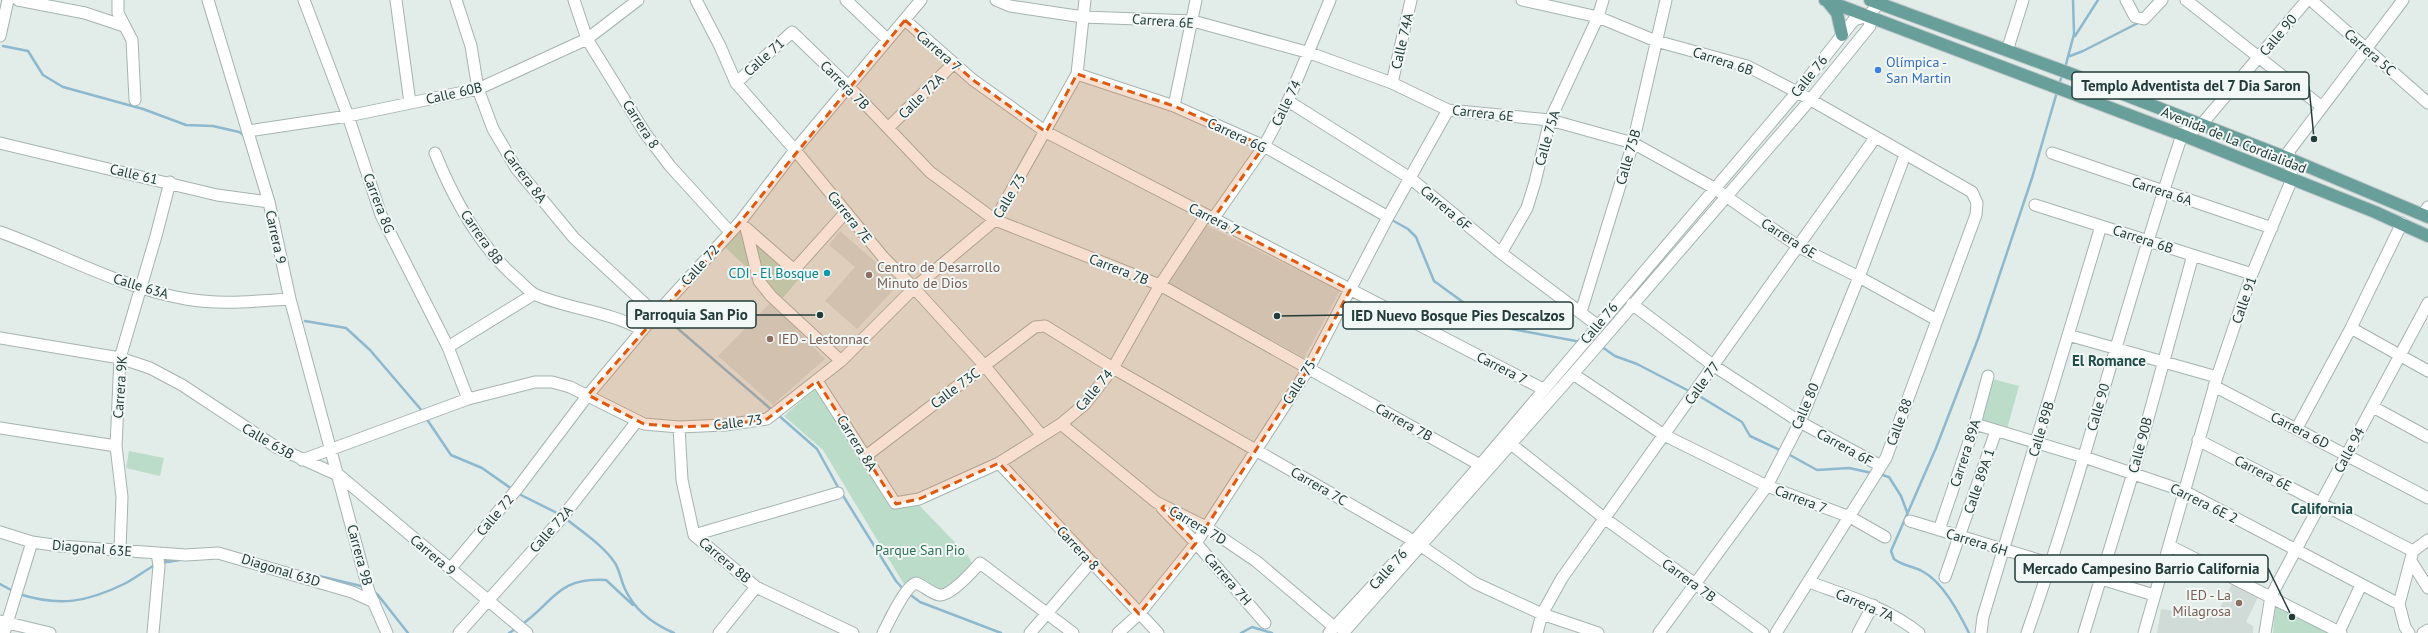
<svg xmlns="http://www.w3.org/2000/svg" width="2428" height="633" font-family="'PT Sans',sans-serif">
<style>
.built{fill:#d0dbd8}
.park{fill:#bcdcca}
.lines{fill:none;stroke-linecap:round;stroke-linejoin:round}
.stream{stroke:#8db8ce;stroke-width:2.5}
.minor-casing{stroke:#a5b4b1;stroke-width:13}
.major-casing{stroke:#c1c8c8;stroke-width:14}
.minor{stroke:#fff;stroke-width:11}
.major{stroke:#699f9b;stroke-width:12}
.marked{fill:#de580e;fill-opacity:0.2;stroke:#de580e;stroke-width:3;stroke-dasharray:8 5;stroke-linejoin:round}
.shop-dot{fill:#3f7fe0;stroke:#f2f8f6;stroke-width:1.5}
.culture-dot{fill:#0f9aa8;stroke:#f2f8f6;stroke-width:1.5}
.education-dot{fill:#8d6e63;stroke:#f2f8f6;stroke-width:1.5}
.labels{text-anchor:middle;dominant-baseline:central;stroke-width:4;stroke-linejoin:round;paint-order:stroke}
.street-label{font-size:14px;fill:#233c3a;stroke:#f2f8f6}
.shop-label{font-size:14px;fill:#366cbe;stroke:#f2f8f6;text-anchor:start}
.education-label{font-size:14px;fill:#785e54;stroke:#f2f8f6;text-anchor:start}
.culture-label{font-size:14px;fill:#0d838f;stroke:#f2f8f6;text-anchor:end}
.park-label{font-size:14px;fill:#2f7155;stroke:#f2f8f6}
.neighbourhood-label{font-size:15px;font-weight:bold;fill:#204d4a;stroke:#f2f8f6}
.leader{fill:none;stroke:#233c3a;stroke-width:1.5}
.callout-dot{fill:#233c3a;stroke:#f2f8f6;stroke-width:1.5}
.callout{fill:#f2f8f6;stroke:#233c3a;stroke-width:1.5}
.callout-label{font-size:15px;text-anchor:middle;font-weight:bold;fill:#233c3a}
</style>
<rect width="100%" height="100%" fill="#e2ece9"/>
<!-- built -->
<path class="built" d="M1206 225 1340 291 1304 358 1166 281Z
M840 231 900 283 857 329 825 301 855 267 829 245Z
M771 302 825 359 773 405 718 356Z
M2233 582 2258 597 2246 622 2253 626V633H2157L2161 609 2216 616Z"/>
<!-- park -->
<path class="park" d="M742 227 799 279 781 300 725 247Z
M1993 379 2019 386 2007 429 1981 422Z
M817 387 865 457 893 509 918 504 969 557 972 563 948 588 944 590 905 586 823 450 784 416Z
M129 451 164 458 160 476 126 468Z
M2275 601 2334 633H2273Z"/>
<g class="lines">
<!-- stream -->
<path class="stream" d="M2075 36 2098 0
M3 46 28 51 43 75 63 87 143 109 186 125 213 126 239 132 245 136
M2070 56 2083 51 2140 22
M2065 68 2074 34 2073 0
M2059 85 2062 75
M1390 219 1408 229 1416 237 1434 281 1467 305 1498 323 1512 329 1581 342
M667 308 669 321 773 411
M305 321 346 328 370 350 423 412
M1602 347 1615 356 1637 364 1691 392
M1696 394 1742 422 1750 436 1782 451
M777 414 817 449 839 489
M426 418 451 455 482 468 512 489
M1788 454 1817 470 1849 468 1872 473
M1879 474 1889 477 1901 496 1907 512
M517 493 561 515
M842 494 896 581 904 590
M565 518C582 532 603 545 615 563 620 571 621 581 625 589 635 611 653 624 674 633
M236 553 247 556
M161 563 180 560
M298 571 365 587
M0 584 13 591
M373 591 378 595 408 633
M908 593 920 602 1001 633
M19 594C60 607 87 602 124 584 136 578 145 570 157 564
M521 625C554 602 557 577 606 580L633 605
M509 633 517 628
M1241 633 1252 627 1272 633
M1969 633C1959 613 1943 582 1922 571 1913 566 1903 566 1894 559L1891 551 1936 448 1978 339 2032 178 2057 92"/>
<defs>
<path id="minor" d="M18 0 85 13 124 26
M118 0V13L132 40 135 100
M208 0 269 202 290 299 369 592 387 633
M304 0 348 116 381 215 448 347 468 399
M396 0 410 103
M456 0 471 46 478 89 493 129 516 168 574 238 656 314
M574 0 587 39 645 133 670 166 730 232
M696 0 720 46 736 83 795 150 883 257 914 288 984 365 1042 436
M846 0 887 39
M996 0 1010 6 1083 17 1193 21 1310 53 1392 83 1448 110 1550 120 1633 143 1714 188 1799 247 1859 277 1937 320
M1522 0 1598 17 1656 41 1747 66 1797 92 1972 192 1977 203 1976 215 1886 458 1776 633
M2126 0 2135 17 2144 19 2162 0
M2186 0 2322 107
M2311 0 2428 103
M905 20 973 80 1046 132 1543 389
M0 36 8 0
M2007 51 2023 0
M1077 74 1174 106 1264 146 1388 217
M736 83 792 32 848 86 930 172 995 220 1160 285 1480 465
M1392 83 1411 0
M1288 101 1410 178 1501 253 1597 325
M1174 106 1196 0
M888 128 953 64
M248 131 348 116 478 89 587 39 638 0
M2178 133 2191 132 2201 125 2307 0
M0 143 217 195 269 202
M435 153C454 200 479 246 517 279 523 284 529 292 536 295 569 309 612 312 642 330
M2052 153 2272 228
M2035 205 2252 274
M2423 214 2428 207
M1213 219 1264 146 1288 101 1330 0
M746 228 759 281 771 296 841 361
M746 228 794 270 846 212
M0 232C62 254 121 288 186 299 221 305 255 301 290 299
M1501 253 1527 208 1535 182 1550 120 1598 17 1603 0
M1632 304 1714 366 1800 422 1881 466
M1581 312 1633 143 1666 0
M2351 328 2428 371
M2068 335 2217 377
M0 338 120 358 150 368 182 385 276 447 340 476 527 633
M448 347 534 294
M1573 374 1664 435 1767 486 1850 517 1885 537
M817 381 895 503 919 499 999 463 1061 424 1085 404 1113 368 1160 285 1206 215
M2214 386 2428 498
M2373 407 2428 437
M1061 424 1156 502 1206 527 1256 561 1334 627
M1975 424 2084 457 2184 491 2399 604
M679 427 682 480 694 535 756 587 853 633
M0 428 116 446
M2297 428 2351 328 2402 223
M1506 440 1604 518 1763 633
M2198 440 2413 551
M866 456 1035 327 1045 326 1113 368 1414 541 1475 583 1542 614 1598 633
M302 460 468 399 535 382H552L570 387 644 424 679 427 725 425 767 419 841 361 914 288 995 220 1077 74 1085 0
M999 463 1158 633
M1162 508 1196 543 1265 623
M1910 521 2154 595
M1939 530 1975 424 1988 376
M0 532 32 542 60 546 186 555 218 553 352 592 374 602
M694 535 838 493
M2170 546 2341 633
M120 550 122 497 116 446 120 358 156 236 170 182
M2411 561 2428 588
M450 569 517 489 588 395 656 314 740 222 795 150 921 0
M1945 577 1996 431
M1809 582C1847 596 1887 607 1919 633
M0 621 50 633
M2339 632 2361 585
M4 633 32 542
M153 633 159 566 157 553
M459 633 561 519 637 421
M719 633 756 587
M883 633C889 622 905 586 916 583 924 586 931 593 939 595 950 597 973 571 980 563L1073 633
M1030 633 1091 562
M1118 633 1139 614 1196 543 1309 368 1388 217 1448 110
M1329 633 1414 541 1480 465 1797 92 1854 20 1868 16 1882 0
M1343 633 1573 374 1810 100 1870 26 1868 16
M1537 633 1542 614 1562 578 1875 138
M1659 633 1767 486 1800 422 1859 277 1905 155
M1858 633 1873 605
M1981 633 1983 617 2101 226
M2027 633C2085 469 2126 300 2182 135
M2084 633 2133 473 2193 255
M2144 633 2217 377 2252 274 2292 179 2289 151 2403 0
M2265 633 2271 596 2428 303
M2409 633 2405 627 2399 604 2413 551 2428 540
M2423 633 2428 630"/>
<path id="major" d="M1825 0 2182 135 2375 212 2428 236
M1870 0 2074 75 2290 159 2428 217
M1828 2 1837 13 1842 35"/>
</defs>
<!-- minor casing -->
<use href="#minor" class="minor-casing"/>
<!-- major casing -->
<use href="#major" class="major-casing"/>
<!-- minor -->
<use href="#minor" class="minor"/>
<!-- major -->
<use href="#major" class="major"/>
</g>
<!-- marked area -->
<path class="marked" d="M905 20 973 80 1046 132 1077 74 1174 106 1264 146 1213 219 1350 290 1309 368 1206 527 1164 506 1162 508 1196 543 1139 614 999 463 919 499 896 504 817 381 767 419 725 425 679 427 644 424 588 395 740 222Z"/>
<!-- markers -->
<circle class="shop-dot" cx="1878" cy="70" r="4"/>
<circle class="culture-dot" cx="827" cy="273" r="4"/>
<g class="education-dot">
<circle cx="869" cy="275" r="4"/>
<circle cx="770" cy="339" r="4"/>
<circle cx="2239" cy="603" r="4"/>
</g>
<g class="labels">
<!-- street labels -->
<g class="street-label">
<text transform="translate(1163 21) rotate(4)">Carrera 6E</text>
<text transform="translate(2278 35) rotate(-50)">Calle 90</text>
<text transform="translate(1402 41) rotate(-77)">Calle 74A</text>
<text transform="translate(939 51) rotate(41)">Carrera 7</text>
<text transform="translate(2370 52) rotate(41)">Carrera 5C</text>
<text transform="translate(764 57) rotate(-42)">Calle 71</text>
<text transform="translate(1723 61) rotate(18)">Carrera 6B</text>
<text transform="translate(1809 76) rotate(-51)">Calle 76</text>
<text transform="translate(845 85) rotate(45)">Carrera 7B</text>
<text transform="translate(454 93) rotate(-13)">Calle 60B</text>
<text transform="translate(921 96) rotate(-45)">Calle 72A</text>
<text transform="translate(1286 103) rotate(-64)">Calle 74</text>
<text transform="translate(1483 113) rotate(6)">Carrera 6E</text>
<text transform="translate(641 124) rotate(57)">Carrera 8</text>
<text transform="translate(1237 135) rotate(25)">Carrera 6G</text>
<text transform="translate(1547 138) rotate(-74)">Calle 75A</text>
<text transform="translate(2234 140) rotate(22)">Avenida de La Cordialidad</text>
<text transform="translate(1628 157) rotate(-74)">Calle 75B</text>
<text transform="translate(134 174) rotate(13)">Calle 61</text>
<text transform="translate(525 176) rotate(53)">Carrera 8A</text>
<text transform="translate(2162 191) rotate(18)">Carrera 6A</text>
<text transform="translate(1009 196) rotate(-59)">Calle 73</text>
<text transform="translate(379 203) rotate(69)">Carrera 8G</text>
<text transform="translate(1446 208) rotate(40)">Carrera 6F</text>
<text transform="translate(850 217) rotate(51)">Carrera 7E</text>
<text transform="translate(1214 219) rotate(27)">Carrera 7</text>
<text transform="translate(276 237) rotate(78)">Carrera 9</text>
<text transform="translate(482 237) rotate(55)">Carrera 8B</text>
<text transform="translate(1789 238) rotate(32)">Carrera 6E</text>
<text transform="translate(2143 239) rotate(18)">Carrera 6B</text>
<text transform="translate(700 265) rotate(-48)">Calle 72</text>
<text transform="translate(1119 269) rotate(21)">Carrera 7B</text>
<text transform="translate(141 286) rotate(17)">Calle 63A</text>
<text transform="translate(2244 300) rotate(-71)">Calle 91</text>
<text transform="translate(1599 323) rotate(-50)">Calle 76</text>
<text transform="translate(1502 368) rotate(27)">Carrera 7</text>
<text transform="translate(1299 382) rotate(-58)">Calle 75</text>
<text transform="translate(1702 383) rotate(-54)">Calle 77</text>
<text transform="translate(120 387) rotate(-86)">Carrera 9K</text>
<text transform="translate(955 388) rotate(-37)">Calle 73C</text>
<text transform="translate(1094 390) rotate(-50)">Calle 74</text>
<text transform="translate(1805 406) rotate(-67)">Calle 80</text>
<text transform="translate(2098 407) rotate(-74)">Calle 90</text>
<text transform="translate(738 422) rotate(-7)">Calle 73</text>
<text transform="translate(1404 422) rotate(29)">Carrera 7B</text>
<text transform="translate(1899 422) rotate(-70)">Calle 88</text>
<text transform="translate(2041 429) rotate(-73)">Calle 89B</text>
<text transform="translate(2300 430) rotate(27)">Carrera 6D</text>
<text transform="translate(268 441) rotate(30)">Calle 63B</text>
<text transform="translate(857 443) rotate(58)">Carrera 8A</text>
<text transform="translate(2140 445) rotate(-75)">Calle 90B</text>
<text transform="translate(1845 447) rotate(29)">Carrera 6F</text>
<text transform="translate(2349 450) rotate(-62)">Calle 94</text>
<text transform="translate(1965 453) rotate(-72)">Carrera 89A</text>
<text transform="translate(2263 473) rotate(27)">Carrera 6E</text>
<text transform="translate(1979 481) rotate(-71)">Calle 89A 1</text>
<text transform="translate(1319 486) rotate(30)">Carrera 7C</text>
<text transform="translate(1801 499) rotate(21)">Carrera 7</text>
<text transform="translate(2204 503) rotate(26)">Carrera 6E 2</text>
<text transform="translate(495 515) rotate(-50)">Calle 72</text>
<text transform="translate(1198 525) rotate(30)">Carrera 7D</text>
<text transform="translate(551 529) rotate(-49)">Calle 72A</text>
<text transform="translate(1977 542) rotate(17)">Carrera 6H</text>
<text transform="translate(92 548) rotate(5)">Diagonal 63E</text>
<text transform="translate(1078 548) rotate(47)">Carrera 8</text>
<text transform="translate(360 555) rotate(75)">Carrera 9B</text>
<text transform="translate(433 555) rotate(40)">Carrera 9</text>
<text transform="translate(725 560) rotate(40)">Carrera 8B</text>
<text transform="translate(1388 569) rotate(-48)">Calle 76</text>
<text transform="translate(281 570) rotate(17)">Diagonal 63D</text>
<text transform="translate(1228 579) rotate(49)">Carrera 7H</text>
<text transform="translate(1689 580) rotate(36)">Carrera 7B</text>
<text transform="translate(1865 605) rotate(23)">Carrera 7A</text>
</g>
<!-- shop labels -->
<g class="shop-label">
<text x="1886" y="62">Olímpica -<tspan x="1886" dy="16">San Martin</tspan></text>
</g>
<!-- education labels -->
<g class="education-label">
<text x="877" y="267">Centro de Desarrollo<tspan x="877" dy="16">Minuto de Dios</tspan></text>
<text x="778" y="339">IED - Lestonnac</text>
<text x="2231" y="595" text-anchor="end">IED - La<tspan x="2231" dy="16">Milagrosa</tspan></text>
</g>
<!-- culture labels -->
<g class="culture-label">
<text x="819" y="273">CDI - El Bosque</text>
</g>
<!-- park labels -->
<g class="park-label">
<text x="920" y="550">Parque San Pio</text>
</g>
<!-- neighbourhood labels -->
<g class="neighbourhood-label">
<text x="2109" y="360">El Romance</text>
<text x="2322" y="508">California</text>
</g>
</g>
<!-- callouts -->
<path class="leader" d="M2314 139L2309 86M820 315L756 315M1277 316L1343 315M2292 617L2268 568"/>
<g class="callout-dot">
<circle cx="2314" cy="139" r="4"/>
<circle cx="820" cy="315" r="4"/>
<circle cx="1277" cy="316" r="4"/>
<circle cx="2292" cy="617" r="4"/>
</g>
<g class="callout">
<rect x="2072" y="72" width="237" height="27" rx="4"/>
<rect x="627" y="301" width="129" height="27" rx="4"/>
<rect x="1343" y="302" width="230" height="27" rx="4"/>
<rect x="2015" y="555" width="253" height="27" rx="4"/>
</g>
<g class="callout-label">
<text x="2191" y="91">Templo Adventista del 7 Dia Saron</text>
<text x="691" y="320">Parroquia San Pio</text>
<text x="1458" y="321">IED Nuevo Bosque Pies Descalzos</text>
<text x="2141" y="574">Mercado Campesino Barrio California</text>
</g>
</svg>
